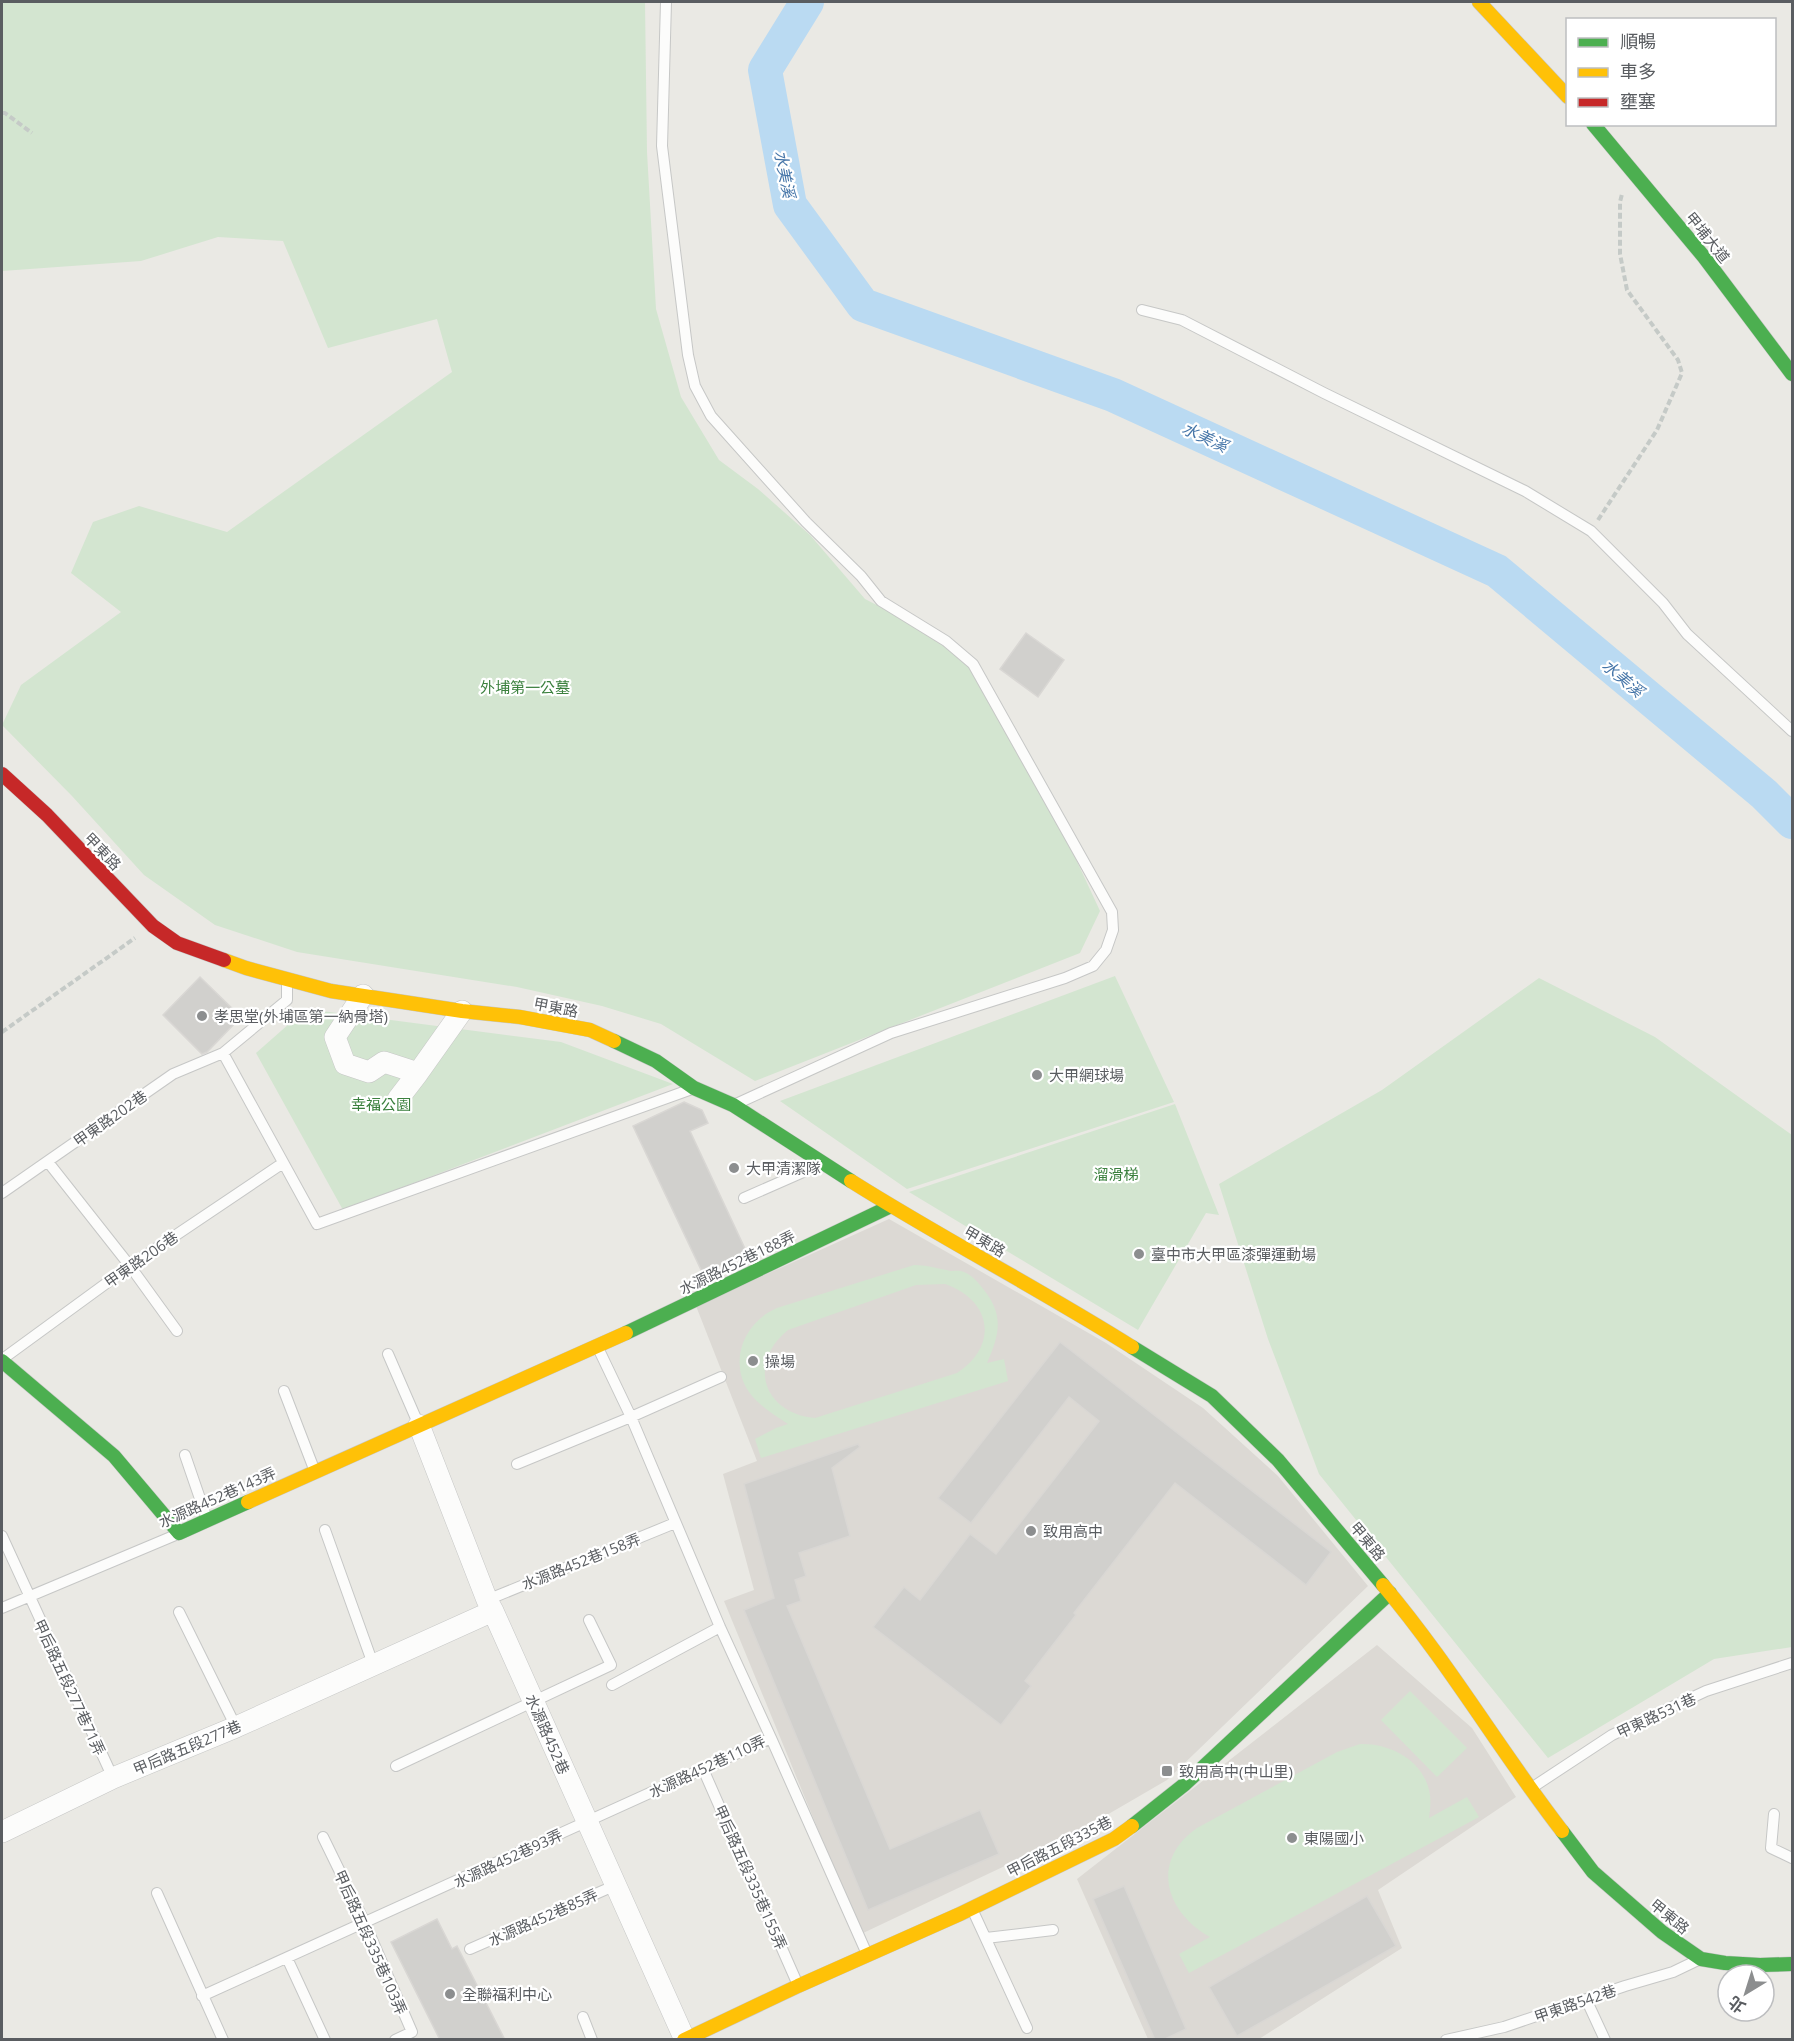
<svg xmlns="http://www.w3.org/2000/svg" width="1794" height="2041" font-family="'Open Sans','Noto Sans TC',sans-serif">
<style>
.education{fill:#dcd9d4}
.green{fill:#d3e5d0;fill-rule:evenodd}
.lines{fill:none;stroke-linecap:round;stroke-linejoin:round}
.river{stroke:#badaf2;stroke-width:34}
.building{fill:#d1d0cd;stroke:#d9d7d4;stroke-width:1.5}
.lane-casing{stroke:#c6c7c6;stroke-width:12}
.street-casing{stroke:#c6c7c6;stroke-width:22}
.fast-casing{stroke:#c6c7c6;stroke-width:15}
.slow-casing{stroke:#c6c7c6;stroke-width:15}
.jam-casing{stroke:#c6c7c6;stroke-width:15}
.path{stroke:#c5cac7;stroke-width:4;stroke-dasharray:6 3;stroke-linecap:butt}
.lane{stroke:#fcfcfb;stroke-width:10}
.street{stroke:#fcfcfb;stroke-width:21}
.fast{stroke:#4caf50;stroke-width:14}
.slow{stroke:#ffc107;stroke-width:14}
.jam{stroke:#c62828;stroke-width:14}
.poi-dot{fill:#8c8e8f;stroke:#fff;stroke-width:2}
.labels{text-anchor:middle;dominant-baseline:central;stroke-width:4.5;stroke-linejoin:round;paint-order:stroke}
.street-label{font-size:15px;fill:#5a5d61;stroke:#fff}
.park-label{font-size:15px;fill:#3b803e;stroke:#fff}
.poi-label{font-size:15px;fill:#5a5d61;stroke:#fff;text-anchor:start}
.water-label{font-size:16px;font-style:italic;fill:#4575a8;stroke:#fff}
</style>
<rect width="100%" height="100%" fill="#eae9e4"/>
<!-- education -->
<path class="education" d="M889 1219 1106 1343 1203 1408 1278 1476 1368 1586 1167 1780 1081 1830 861 1934 724 1601 754 1590 723 1474 757 1461 696 1306Z
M1377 1645 1472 1728 1516 1797 1378 1890 1402 1948 1259 2039H1148L1077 1879Z"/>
<!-- green -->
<path class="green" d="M2 2H645L647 152 656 309 681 397 719 460 758 489 810 535 865 599 914 624 960 652 1055 814 1100 911 1080 953 755 1081 661 1024 602 1006 517 987 297 952 215 925 144 875 72 796 2 725 21 685 121 612 71 573 93 522 139 506 227 532 452 372 437 319 328 348 283 241 218 237 141 261 2 271Z
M1115 976 1174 1102 907 1189 780 1101Z
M1539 978 1655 1037 1792 1135V1647L1714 1659 1548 1758 1319 1474 1268 1339 1219 1184 1382 1090Z
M306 1009 561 1042 673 1084 343 1210 256 1053Z
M1175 1104 1219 1215 1206 1213 1138 1330 909 1192Z
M914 1265C926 1265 935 1268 947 1270 951 1272 956 1270 961 1271 969 1273 975 1279 980 1285 1004 1313 1001 1331 987 1363L1004 1359 1008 1381 761 1458 755 1439 776 1428 788 1424C775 1415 759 1406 749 1392 728 1361 744 1322 777 1308ZM945 1284C992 1300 999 1346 957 1373L815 1418C763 1413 747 1363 788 1330L916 1285Z
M1410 1691 1467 1748 1437 1777 1381 1720Z
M1360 1744C1391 1743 1425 1761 1430 1795 1431 1802 1430 1810 1429 1818L1467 1797 1479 1817 1189 1973 1179 1954 1210 1937C1165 1912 1150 1861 1197 1828L1337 1752Z"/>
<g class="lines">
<!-- river -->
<path class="river" d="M807 2 765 70 790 205 863 305 1113 395 1497 571 1764 794 1792 822"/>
</g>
<!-- building -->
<path class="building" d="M1026 633 1064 660 1038 697 1000 669Z
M200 977 241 1017 207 1052 202 1054 163 1015Z
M684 1102 702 1110 708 1123 690 1131 747 1253 703 1274 633 1126Z
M1060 1342 1331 1552 1306 1585 1175 1483 1074 1613 1076 1615 1025 1681 1031 1686 1001 1725 873 1627 904 1587 920 1600 970 1534 996 1554 1099 1421 1069 1397 971 1523 938 1498Z
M858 1444 860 1447 832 1468 850 1536 799 1553 806 1576 795 1580 801 1601 787 1606 890 1849 980 1810 999 1854 868 1910 744 1610 774 1598 744 1484Z
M1124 1886 1186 2029 1163 2040H1155L1093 1899Z
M1367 1896 1396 1946 1237 2036 1209 1987Z
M437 1919 452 1949 457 1946 505 2040H440L391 1942Z"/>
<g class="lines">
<defs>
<path id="lane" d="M666 2 662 146 688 355 695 386 711 416 806 522 861 576 881 601 946 641 973 664 1112 912 1113 930 1106 950 1093 966 1065 978 891 1033 736 1104
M1142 310 1182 320 1324 393 1525 491 1591 531 1663 603 1687 634 1792 731
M287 981V1000L223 1053 317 1224 689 1090
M48 1162 130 1266 177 1331
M2 1193 173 1074 223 1053
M744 1198 801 1173 815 1162
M388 1354 418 1423
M4 1358 130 1266 283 1163
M284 1391 314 1469
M185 1455 207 1519
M517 1464 631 1417 721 1377
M325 1530 373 1664
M2 1536 113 1778
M487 1600 675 1523
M2 1608 178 1534
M179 1612 236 1727
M612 1685 720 1627
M771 1738 867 1954
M396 1766 611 1665 589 1620
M703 1769 798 1985
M1530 1789 1612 1735 1706 1691 1792 1663
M1774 1814 1771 1848 1792 1858
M323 1837 364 1921 412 2032 395 2040
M157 1893 223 2040
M973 1911 1027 2028
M986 1938 1053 1930
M470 1949 616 1885
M287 1958 325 2040
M202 1996 771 1738 720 1627 631 1417 599 1350
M1586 1999 1605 2040
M583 2017 592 2040
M1446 2040 1504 2027 1625 1986 1673 1972 1698 1960"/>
<path id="street" d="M363 995 335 1037 345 1064 369 1072 384 1062 418 1073
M398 1099 418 1073 462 1011
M419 1425 487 1600 493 1611 685 2040
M2 1832 113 1778 236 1727 493 1611"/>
<path id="fast" d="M1593 124 1704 257 1792 374
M614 1041 656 1061 694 1088 733 1105 851 1181
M626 1333 891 1206
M1132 1347 1212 1396 1278 1460 1383 1585
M2 1361 114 1456 179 1533 248 1502
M1132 1826 1185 1784 1390 1593
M1562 1831 1593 1872 1662 1932 1701 1959 1725 1963 1760 1965 1792 1964"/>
<path id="slow" d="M1479 2 1568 97
M224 960 246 968 331 991 462 1011 520 1017 590 1030 614 1041
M851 1181C943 1239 1040 1289 1132 1347
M248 1502 626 1333
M1383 1585C1449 1663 1500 1751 1562 1831
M684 2040 798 1986 960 1914 1114 1839 1132 1826"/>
<path id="jam" d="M2 774 47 815 153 926 177 943 224 960"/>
</defs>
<!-- lane casing -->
<use href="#lane" class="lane-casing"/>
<!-- street casing -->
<use href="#street" class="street-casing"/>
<!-- fast casing -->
<use href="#fast" class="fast-casing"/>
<!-- slow casing -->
<use href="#slow" class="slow-casing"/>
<!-- jam casing -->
<use href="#jam" class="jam-casing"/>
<!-- path -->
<path class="path" d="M2 113H5L32 133
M1598 520 1657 430 1682 373 1678 360 1627 290 1620 254V202L1622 194
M2 1032 135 938"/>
<!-- lane -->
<use href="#lane" class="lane"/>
<!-- street -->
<use href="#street" class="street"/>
<!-- fast -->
<use href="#fast" class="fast"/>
<!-- slow -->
<use href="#slow" class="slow"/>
<!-- jam -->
<use href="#jam" class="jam"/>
</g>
<!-- markers -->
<g class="poi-dot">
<circle cx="202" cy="1016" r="6"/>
<circle cx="1037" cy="1075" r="6"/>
<circle cx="734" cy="1168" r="6"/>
<circle cx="1139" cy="1254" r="6"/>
<circle cx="753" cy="1361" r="6"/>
<circle cx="1031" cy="1531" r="6"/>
<rect x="1161" y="1765" width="12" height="12" rx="3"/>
<circle cx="1292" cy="1838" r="6"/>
<circle cx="450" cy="1994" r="6"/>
</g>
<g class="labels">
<!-- street labels -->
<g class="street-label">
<text transform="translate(1708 237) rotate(51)">甲埔大道</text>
<text transform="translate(103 851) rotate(46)">甲東路</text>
<text transform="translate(556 1007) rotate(11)">甲東路</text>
<text transform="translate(110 1118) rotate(-35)">甲東路202巷</text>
<text transform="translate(985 1241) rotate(30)">甲東路</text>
<text transform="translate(141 1259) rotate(-35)">甲東路206巷</text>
<text transform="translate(737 1262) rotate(-26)">水源路452巷188弄</text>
<text transform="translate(217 1497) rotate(-24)">水源路452巷143弄</text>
<text transform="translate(1368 1541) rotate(50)">甲東路</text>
<text transform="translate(581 1561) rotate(-22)">水源路452巷158弄</text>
<text transform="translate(70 1687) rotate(65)">甲后路五段277巷71弄</text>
<text transform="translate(1656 1715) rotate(-25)">甲東路531巷</text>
<text transform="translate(548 1734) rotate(66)">水源路452巷</text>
<text transform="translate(187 1747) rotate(-23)">甲后路五段277巷</text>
<text transform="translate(707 1766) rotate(-25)">水源路452巷110弄</text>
<text transform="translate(1059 1846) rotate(-27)">甲后路五段335巷</text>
<text transform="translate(508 1858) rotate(-25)">水源路452巷93弄</text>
<text transform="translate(751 1877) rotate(66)">甲后路五段335巷155弄</text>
<text transform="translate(1670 1916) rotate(39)">甲東路</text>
<text transform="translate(543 1917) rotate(-24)">水源路452巷85弄</text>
<text transform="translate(371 1942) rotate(66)">甲后路五段335巷103弄</text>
<text transform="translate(1575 2003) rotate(-19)">甲東路542巷</text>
</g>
<!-- park labels -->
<g class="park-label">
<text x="525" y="687">外埔第一公墓</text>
<text x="381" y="1104">幸福公園</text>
<text x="1116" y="1174">溜滑梯</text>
</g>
<!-- poi labels -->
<g class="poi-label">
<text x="214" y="1016">孝思堂(外埔區第一納骨塔)</text>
<text x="1049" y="1075">大甲網球場</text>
<text x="746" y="1168">大甲清潔隊</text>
<text x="1151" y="1254">臺中市大甲區漆彈運動場</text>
<text x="765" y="1361">操場</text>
<text x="1043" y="1531">致用高中</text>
<text x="1179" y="1771">致用高中(中山里)</text>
<text x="1304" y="1838">東陽國小</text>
<text x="462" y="1994">全聯福利中心</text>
</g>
<!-- water labels -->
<g class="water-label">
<text transform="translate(785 174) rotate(79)">水美溪</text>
<text transform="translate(1205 437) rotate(25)">水美溪</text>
<text transform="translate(1623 678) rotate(40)">水美溪</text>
</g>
</g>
<!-- border -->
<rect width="1794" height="2041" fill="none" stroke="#5a5d61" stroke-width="6"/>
<!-- legend -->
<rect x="1566" y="18" width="210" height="108" fill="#ffffff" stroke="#bdbec0" stroke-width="1.5"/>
<rect x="1578" y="38" width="30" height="9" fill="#4caf50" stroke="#bdbec0" stroke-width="1.5"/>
<text x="1620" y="48" font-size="18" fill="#5a5d61">順暢</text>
<rect x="1578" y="68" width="30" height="9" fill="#ffc107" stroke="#bdbec0" stroke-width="1.5"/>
<text x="1620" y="78" font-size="18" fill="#5a5d61">車多</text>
<rect x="1578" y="98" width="30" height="9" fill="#c62828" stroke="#bdbec0" stroke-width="1.5"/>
<text x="1620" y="108" font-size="18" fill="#5a5d61">壅塞</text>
<!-- north arrow -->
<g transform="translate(1746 1993) rotate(218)"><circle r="28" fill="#ffffff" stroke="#bdbec0" stroke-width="1.5"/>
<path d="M0-4.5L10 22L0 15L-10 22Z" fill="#8c8e8f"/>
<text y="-9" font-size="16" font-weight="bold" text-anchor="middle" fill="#5a5d61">北</text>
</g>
</svg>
